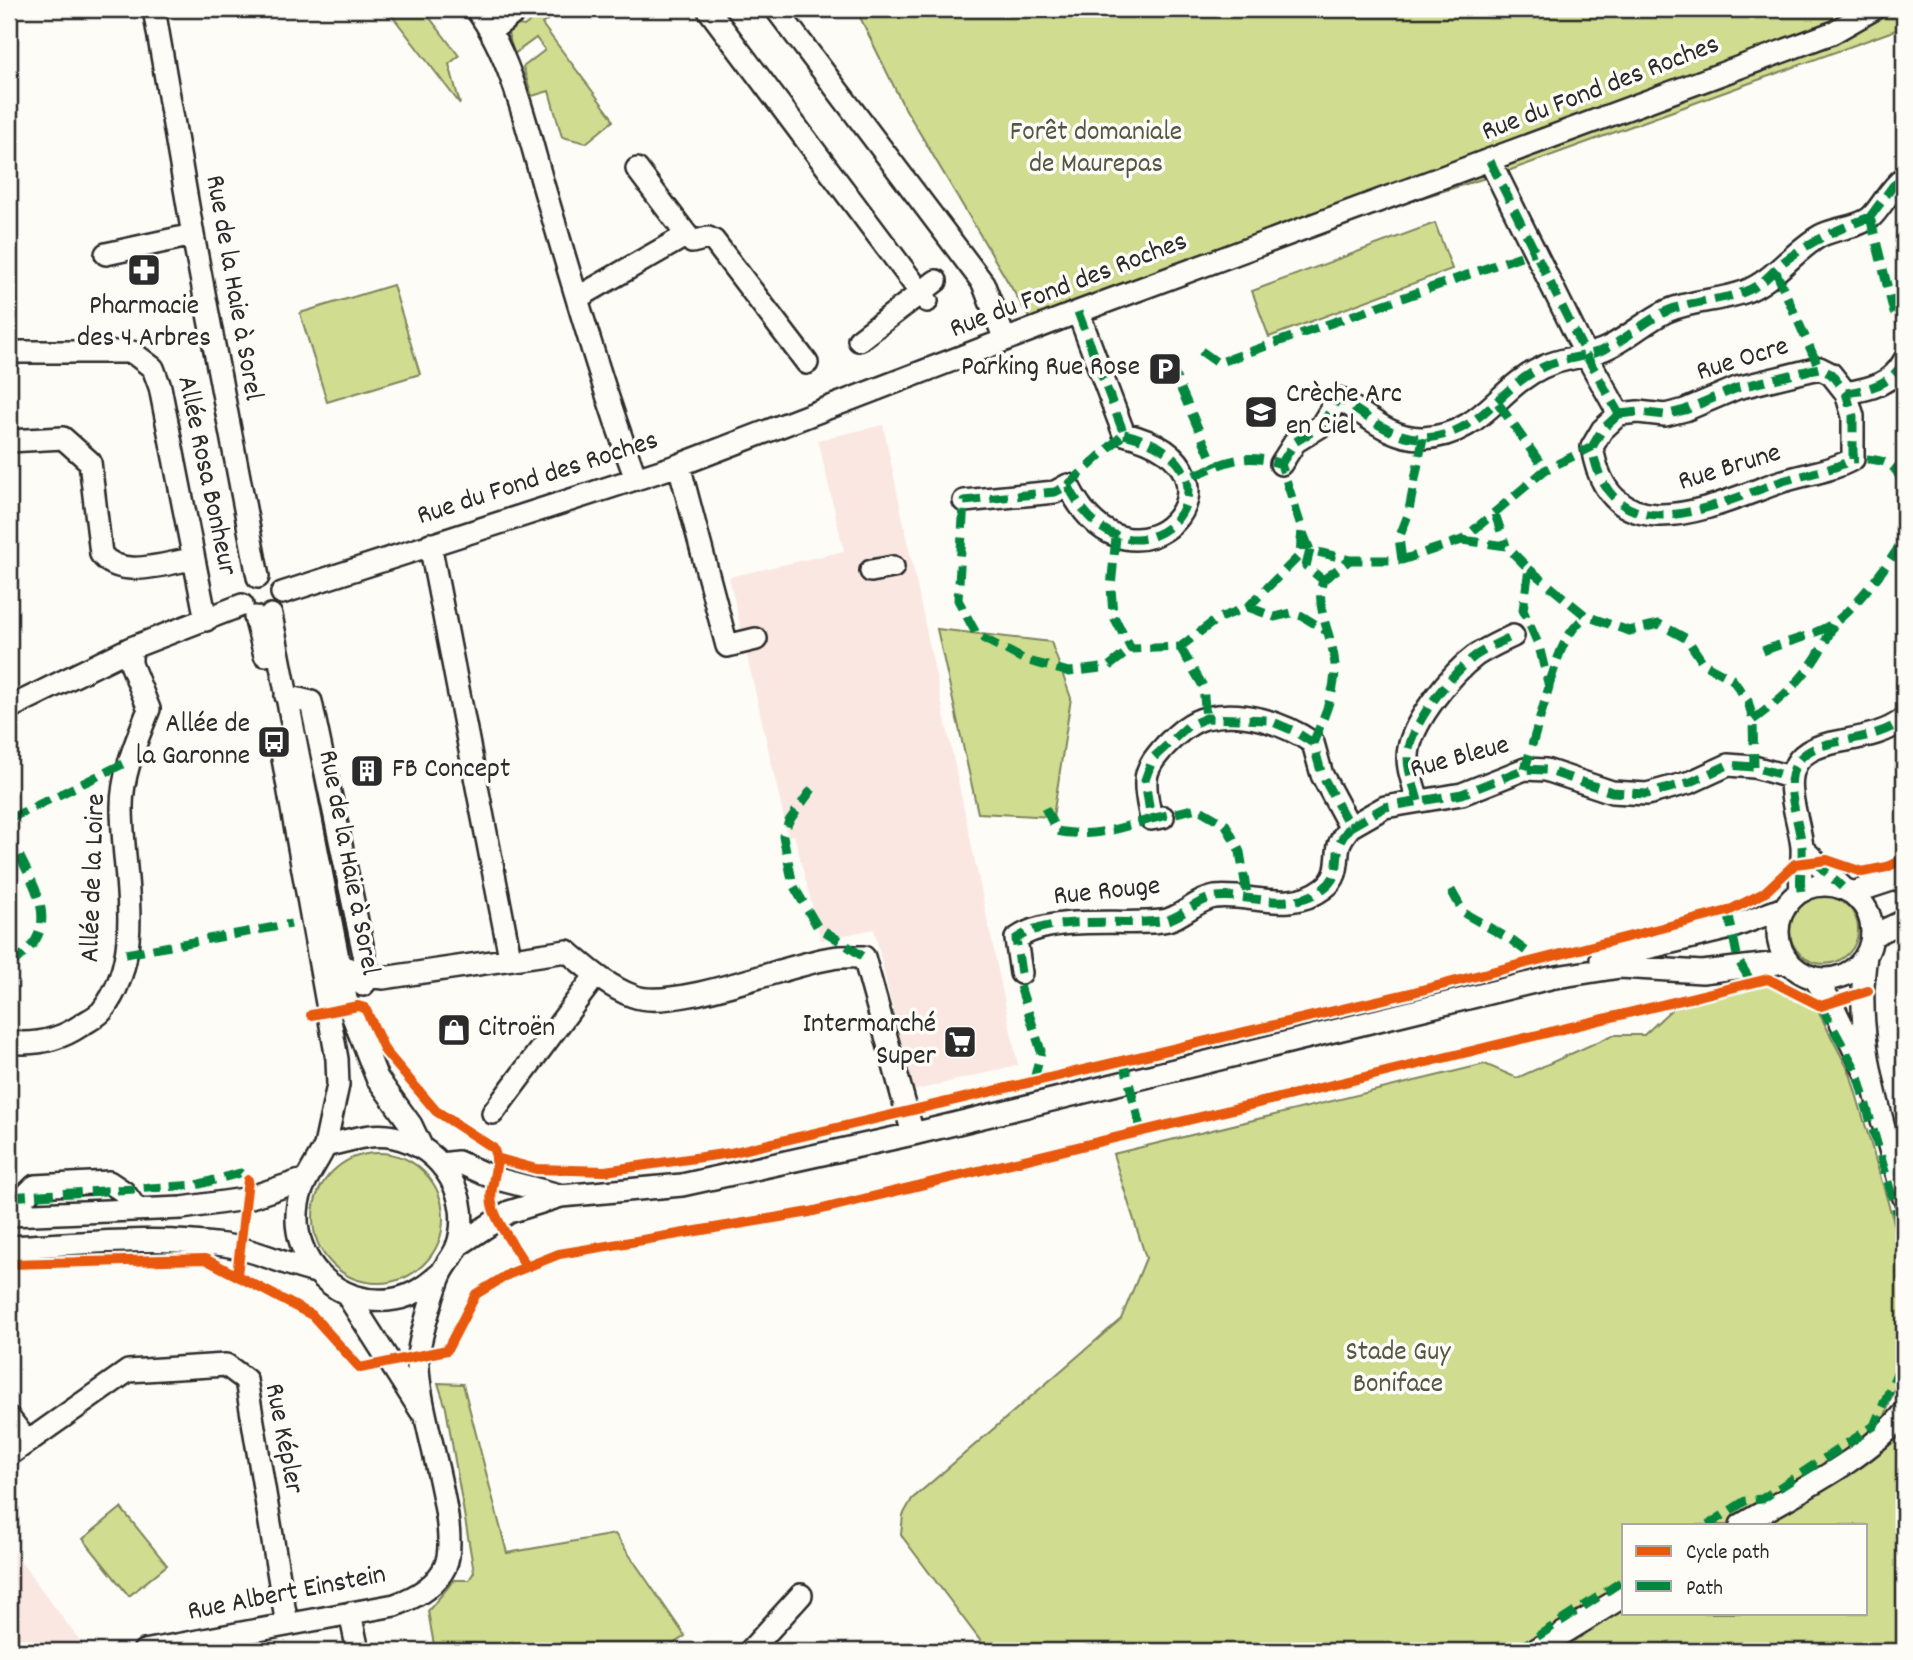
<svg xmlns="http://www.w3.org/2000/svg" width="1913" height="1660" font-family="Dekko,sans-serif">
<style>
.built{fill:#fae7e2}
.green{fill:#d0dc8f;stroke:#7e845d;stroke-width:2;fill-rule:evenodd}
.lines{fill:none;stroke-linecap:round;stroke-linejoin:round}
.minor-casing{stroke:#2b2b2b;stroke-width:26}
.minor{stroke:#fdfcf7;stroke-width:21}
.quiet{stroke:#00873e;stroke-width:9;stroke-dasharray:18 9;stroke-linecap:butt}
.cycleway-casing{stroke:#fdfcf7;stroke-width:15}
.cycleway{stroke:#e8590c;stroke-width:10}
.labels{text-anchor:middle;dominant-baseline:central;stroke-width:7;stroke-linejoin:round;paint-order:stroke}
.street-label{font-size:28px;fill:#2b2b2b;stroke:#fdfcf7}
.park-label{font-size:28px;fill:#545744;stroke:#fdfcf7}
.poi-label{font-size:28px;fill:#2b2b2b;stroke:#fdfcf7;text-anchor:end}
</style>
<rect width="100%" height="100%" fill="#fdfcf7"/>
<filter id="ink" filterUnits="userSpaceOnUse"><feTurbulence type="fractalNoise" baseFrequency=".0143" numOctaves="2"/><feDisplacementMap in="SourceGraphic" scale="14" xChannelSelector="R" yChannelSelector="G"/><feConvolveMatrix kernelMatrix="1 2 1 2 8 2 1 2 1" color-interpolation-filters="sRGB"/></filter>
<g filter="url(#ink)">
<!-- built -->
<path class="built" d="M883 425 1018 1065 912 1091 874 929 821 940 794 835 788 836 729 577 844 551 818 440Z
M9 1546 86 1649 9 1651Z"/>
<!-- green -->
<path class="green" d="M387 9H423L459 56 449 64 460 104Z
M547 9 552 16 542 24 611 116 613 121 586 143 562 137 549 91 532 96 523 67 545 50 536 38 514 54 508 33 518 25 524 26Z
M856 9H1904V27L1508 171 1030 319 902 103Z
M1435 223 1452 269 1269 337 1252 291Z
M393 285 420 374 327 402 300 313Z
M937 629 1051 642 1071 698 1053 817 978 813Z
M1790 930a34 34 0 1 1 68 0a34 34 0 1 1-68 0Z
M1767 984 1817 1009 1850 1073 1904 1257V1362L1885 1416 1904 1443V1651H988L901 1535 903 1515 912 1499 1121 1319 1146 1258 1113 1154 1485 1064 1517 1078 1613 1035H1644L1672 1009ZM1624 1525H1866V1613H1624Z
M313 1218a65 65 0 1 1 130 0a65 65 0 1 1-130 0Z
M438 1383 463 1384 507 1553 615 1534 685 1636 662 1651H435L428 1611 454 1580H469L474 1572 446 1408Z
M121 1508 167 1565 129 1596 83 1539Z"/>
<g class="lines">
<defs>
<path id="minor" d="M154 9 193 235 258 577
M476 9C512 56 528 133 545 191 574 288 601 384 636 479
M708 9 927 301
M776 9 983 283 1005 340
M492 30 519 9
M1490 161 1586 355 1619 414
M637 169 692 242 708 238 714 241 807 363
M106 254 193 235
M577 298 687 235
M859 340 936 281
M9 352H132L153 368 160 387 206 620
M1619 414 1602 430 1592 447C1610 556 1710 507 1777 483 1803 474 1830 472 1853 459V416L1846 393
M1619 414 1638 412 1665 415 1685 410 1737 388 1819 368 1831 374 1846 393C1870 389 1892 384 1904 361
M9 441 63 438 90 462 101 554C120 580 166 563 193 559
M1281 464 1295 442 1321 426 1338 398C1365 414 1390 439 1423 438 1482 435 1497 388 1543 367 1563 357 1588 358 1609 347 1629 337 1646 321 1667 311 1692 300 1719 301 1744 292 1774 281 1792 252 1820 236 1835 228 1856 228 1870 218 1881 209 1888 190 1904 178
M679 465 727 646 756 639
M964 501 1055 492 1068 485C1133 618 1268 468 1124 434L1078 312
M430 544 510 957
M871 571 893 567
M282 593 679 465 1078 312 1832 33 1874 9
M271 615 346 999 377 1078 411 1125 421 1146
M255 617 265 655
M286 696 311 702 369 978 363 985
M9 708 131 648 242 605
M280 742 337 1059 338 1085 325 1146
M1418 801C1414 784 1405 766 1409 748 1415 719 1451 674 1475 656 1487 648 1500 642 1513 636
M1350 827 1385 807 1462 794 1525 769 1546 770 1612 792 1647 794 1691 782 1728 765 1754 767 1790 777
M1802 848 1842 887
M1778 932a47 47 0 1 1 94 0a47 47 0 1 1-94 0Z
M1801 891C1799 876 1803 862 1802 847 1798 808 1769 758 1828 744 1853 738 1883 736 1904 719
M1852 893 1904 876
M1872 936 1904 921
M1866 956C1853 1037 1882 1120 1904 1198
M1601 959 1730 928 1784 908
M338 967C355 967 366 978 383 978L567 951C587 968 608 987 633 996 673 1012 788 964 832 958 843 956 854 957 864 957L913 1134
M1021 973 1016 939C1050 914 1120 926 1162 921 1181 919 1195 900 1215 897 1251 893 1290 914 1324 888 1340 876 1336 862 1339 845 1341 839 1346 832 1350 827L1322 775 1313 743C1284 723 1242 709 1206 718 1191 721 1177 734 1166 745 1157 755 1146 767 1146 781 1145 793 1149 807 1151 819L1163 817
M1814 978 1831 1002 1866 1074
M9 1042C34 1045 59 1040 80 1026 87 1021 97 1017 102 1011 147 955 122 872 122 807 122 773 137 740 149 709L131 664V648
M493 1113 596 975
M441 1164 458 1162 494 1178 559 1195
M9 1212 35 1186 109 1182 124 1192 137 1210
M9 1215 182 1208 245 1199 306 1179
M457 1246 509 1212 561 1196 682 1185 913 1134 1550 978 1620 967 1702 972 1788 962
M9 1247C79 1244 154 1235 224 1245 257 1250 285 1265 316 1272
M347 1295 421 1411
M9 1418 27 1441
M9 1455 128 1371 226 1365 246 1380 287 1625
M1741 1525C1794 1493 1865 1461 1904 1413
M350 1613 358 1651
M144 1651 395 1605C414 1598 436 1586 445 1567 463 1526 415 1410 418 1357 419 1341 434 1290 441 1274 445 1265 453 1257 457 1247 474 1199 443 1147 394 1137 371 1132 347 1141 325 1146 316 1165 301 1183 298 1204 289 1261 338 1309 395 1299 414 1296 427 1285 441 1273
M750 1651 801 1595
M1534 1651 1624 1596"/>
</defs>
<!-- minor casing -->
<use href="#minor" class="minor-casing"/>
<!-- minor -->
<use href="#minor" class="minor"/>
<!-- quiet -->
<path class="quiet" d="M1900 9 1904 14
M1490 161 1586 355 1619 414
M1870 217 1894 313 1904 329
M1870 217 1893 186 1904 178
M1776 272 1819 368
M1078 312 1124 434
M1201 351 1218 363 1535 251
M1170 364 1215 467
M1498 403 1545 470
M1619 414 1602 430 1592 447C1610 556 1710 507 1777 483 1803 474 1830 472 1853 459V416L1846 393
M1619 414 1638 412 1665 415 1685 410 1737 388 1819 368 1831 374 1846 393C1870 389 1892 384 1904 361
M1124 434C1268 468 1133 618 1068 485L1055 492 964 501 958 600 977 635 1025 660 1069 672 1108 667 1131 649
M1281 464 1295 442 1321 426 1338 398C1365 414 1390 439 1423 438 1482 435 1497 388 1543 367 1564 357 1589 358 1609 347 1631 336 1648 318 1672 309 1696 301 1722 300 1744 292 1765 284 1771 272 1786 260 1812 240 1839 229 1870 217
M1068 485 1124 434
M1495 514 1506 546
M1303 533 1310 550 1350 560H1402L1462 540 1545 470 1592 447
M1116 537 1111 587 1113 615 1131 649 1180 647 1217 619 1248 607 1300 555 1302 529 1281 464C1242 451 1224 463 1188 478
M1462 540 1506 546 1529 569 1523 610 1539 646 1549 687 1525 769
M1310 550 1306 566 1323 580C1314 609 1333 635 1335 665 1336 692 1323 719 1313 743
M1402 560 1399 538 1408 515 1423 438
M1529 569 1586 616 1629 631 1659 624 1687 639 1704 664 1732 679 1748 701 1753 720 1754 767
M1323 580 1350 560
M1248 607 1275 617 1291 613 1302 616 1328 632
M1180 647 1203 686 1206 718
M1763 651C1785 642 1813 636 1834 623 1850 613 1895 558 1902 540 1905 531 1904 518 1904 508 1904 468 1893 457 1853 459
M1549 685C1558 658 1563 635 1586 616
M1753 720C1792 691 1815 668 1834 623
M812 789 789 821 783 836 793 885 817 926 864 957
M1418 801C1414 784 1405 766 1409 748 1415 719 1451 674 1475 656 1487 648 1500 642 1513 636
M1045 808 1057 831C1091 838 1119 829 1151 819
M9 819 129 761
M1350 827 1385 807 1462 794 1525 769 1546 770 1612 792 1647 794 1691 782 1728 765 1754 767 1790 777
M1814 861 1842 887
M1451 890 1464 913 1511 940 1538 960
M1801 891C1799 876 1803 862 1802 847 1798 808 1769 758 1828 744 1853 738 1883 736 1904 719
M1728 911 1738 960 1752 983
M126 954 291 924
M9 964C67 930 35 889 13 843
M1021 973 1016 939C1050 914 1120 926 1162 921 1181 919 1195 900 1215 897 1251 893 1290 914 1324 888 1340 876 1336 862 1339 845 1341 839 1346 832 1350 827L1322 775 1313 743 1294 731 1268 720 1206 718 1188 726 1153 758 1145 780 1151 819 1197 808 1226 825 1240 852 1248 900
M1020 986 1041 1051 1034 1080
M1821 1006 1856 1070 1904 1238
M1123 1058 1141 1131
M9 1197 196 1185 240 1173 248 1180
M1708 1525 1745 1501 1762 1499 1874 1426 1904 1357
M1515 1651 1624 1580"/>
<defs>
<path id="cycleway" d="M311 1015 358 1006 365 1008 385 1051 436 1111 493 1148C503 1166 486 1188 493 1208 499 1228 516 1248 526 1266
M496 1158 536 1169 605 1171 730 1153 1410 993 1728 911 1764 893 1795 864 1827 860 1862 872 1887 867 1904 859
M9 1264 205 1259 312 1315 360 1368 447 1350 476 1294 509 1274 559 1254 810 1212 1768 979 1821 1006 1868 991
M237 1275 248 1180"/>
</defs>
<!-- cycleway casing -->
<use href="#cycleway" class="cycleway-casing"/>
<!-- cycleway -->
<use href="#cycleway" class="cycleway"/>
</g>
</g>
<!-- icons -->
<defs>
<symbol id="pharmacy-square" viewBox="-11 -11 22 22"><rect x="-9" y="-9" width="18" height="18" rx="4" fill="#2b2b2b" stroke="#fdfcf7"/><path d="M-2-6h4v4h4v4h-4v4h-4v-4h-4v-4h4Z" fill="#fff"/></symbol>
<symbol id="parking-square" viewBox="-11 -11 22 22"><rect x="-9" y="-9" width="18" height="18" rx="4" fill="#2b2b2b" stroke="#fdfcf7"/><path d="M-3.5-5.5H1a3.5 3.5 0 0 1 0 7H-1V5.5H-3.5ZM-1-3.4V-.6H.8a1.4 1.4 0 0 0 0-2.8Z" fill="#fff"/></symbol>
<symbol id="school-square" viewBox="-11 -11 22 22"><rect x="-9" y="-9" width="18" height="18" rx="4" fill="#2b2b2b" stroke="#fdfcf7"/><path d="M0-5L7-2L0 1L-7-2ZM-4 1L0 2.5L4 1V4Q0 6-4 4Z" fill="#fff"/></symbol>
<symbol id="bus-square" viewBox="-11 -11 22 22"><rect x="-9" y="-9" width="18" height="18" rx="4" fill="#2b2b2b" stroke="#fdfcf7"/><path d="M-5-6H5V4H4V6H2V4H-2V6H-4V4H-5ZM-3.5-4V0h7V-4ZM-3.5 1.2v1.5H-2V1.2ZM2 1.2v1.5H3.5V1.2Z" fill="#fff"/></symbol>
<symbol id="building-square" viewBox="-11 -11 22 22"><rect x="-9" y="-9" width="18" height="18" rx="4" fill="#2b2b2b" stroke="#fdfcf7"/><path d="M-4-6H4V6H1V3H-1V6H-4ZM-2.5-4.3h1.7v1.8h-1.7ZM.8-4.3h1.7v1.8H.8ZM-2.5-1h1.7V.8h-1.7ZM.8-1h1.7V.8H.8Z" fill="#fff"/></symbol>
<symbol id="shop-square" viewBox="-11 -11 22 22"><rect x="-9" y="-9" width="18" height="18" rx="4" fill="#2b2b2b" stroke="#fdfcf7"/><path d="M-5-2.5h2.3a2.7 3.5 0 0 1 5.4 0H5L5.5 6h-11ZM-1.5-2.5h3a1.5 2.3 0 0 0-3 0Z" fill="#fff"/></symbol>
<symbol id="supermarket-square" viewBox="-11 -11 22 22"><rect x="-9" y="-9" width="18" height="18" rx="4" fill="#2b2b2b" stroke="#fdfcf7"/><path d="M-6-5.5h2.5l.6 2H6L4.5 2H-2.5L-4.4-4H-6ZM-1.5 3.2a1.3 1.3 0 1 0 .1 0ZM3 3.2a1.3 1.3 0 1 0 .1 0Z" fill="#fff"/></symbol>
</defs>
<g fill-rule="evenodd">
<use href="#pharmacy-square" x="125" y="251" width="38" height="38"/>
<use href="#parking-square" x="1146" y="350" width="38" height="38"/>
<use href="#school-square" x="1242" y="393" width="38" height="38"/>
<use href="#bus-square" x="255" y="723" width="38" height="38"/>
<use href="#building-square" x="348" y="752" width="38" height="38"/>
<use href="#shop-square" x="435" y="1011" width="38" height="38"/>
<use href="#supermarket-square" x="941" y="1023" width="38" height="38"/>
</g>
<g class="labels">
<!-- street labels -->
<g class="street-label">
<text transform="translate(1601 90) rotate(-21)">Rue du Fond des Roches</text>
<text transform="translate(1069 287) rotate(-21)">Rue du Fond des Roches</text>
<text transform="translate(232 288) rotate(80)">Rue de la Haie à Sorel</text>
<text transform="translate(1743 361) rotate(-17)">Rue Ocre</text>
<text transform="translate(1730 469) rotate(-17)">Rue Brune</text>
<text transform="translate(205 476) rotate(78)">Allée Rosa Bonheur</text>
<text transform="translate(538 480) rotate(-18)">Rue du Fond des Roches</text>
<text transform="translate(1460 759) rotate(-15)">Rue Bleue</text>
<text transform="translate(347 863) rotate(79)">Rue de la Haie à Sorel</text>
<text transform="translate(95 878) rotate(-88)">Allée de la Loire</text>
<text transform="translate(1107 893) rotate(-6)">Rue Rouge</text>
<text transform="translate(282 1439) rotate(79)">Rue Képler</text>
<text transform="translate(287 1595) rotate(-11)">Rue Albert Einstein</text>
</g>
<!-- park labels -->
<g class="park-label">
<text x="1096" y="134">Forêt domaniale<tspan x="1096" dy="32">de Maurepas</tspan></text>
<text x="1398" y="1354">Stade Guy<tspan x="1398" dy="32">Boniface</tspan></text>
</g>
<!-- poi labels -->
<g class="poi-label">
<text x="144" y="308" text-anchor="middle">Pharmacie<tspan x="144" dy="32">des 4 Arbres</tspan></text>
<text x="1140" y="369">Parking Rue Rose</text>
<text x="1286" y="396" text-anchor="start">Crèche Arc<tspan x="1286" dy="32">en Ciel</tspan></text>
<text x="250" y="726">Allée de<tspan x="250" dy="32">la Garonne</tspan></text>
<text x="392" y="771" text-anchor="start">FB Concept</text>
<text x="936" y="1026">Intermarché<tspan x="936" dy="32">Super</tspan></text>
<text x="478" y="1030" text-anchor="start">Citroën</text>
</g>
</g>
<!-- margin -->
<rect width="1913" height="1660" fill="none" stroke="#fdfcf7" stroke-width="35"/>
<rect x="18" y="18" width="1878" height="1625" fill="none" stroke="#2b2b2b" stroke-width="2.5" filter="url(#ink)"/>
<!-- legend -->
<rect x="1622" y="1524" width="245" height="91" fill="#fdfcf7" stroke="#a9a8a5" stroke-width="2"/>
<rect x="1636" y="1546" width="35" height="10" fill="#e8590c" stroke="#a9a8a5" stroke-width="2"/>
<text x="1686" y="1558" font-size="21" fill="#2b2b2b">Cycle path</text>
<rect x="1636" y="1581" width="35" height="10" fill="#00873e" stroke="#a9a8a5" stroke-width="2"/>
<text x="1686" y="1594" font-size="21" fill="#2b2b2b">Path</text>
</svg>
